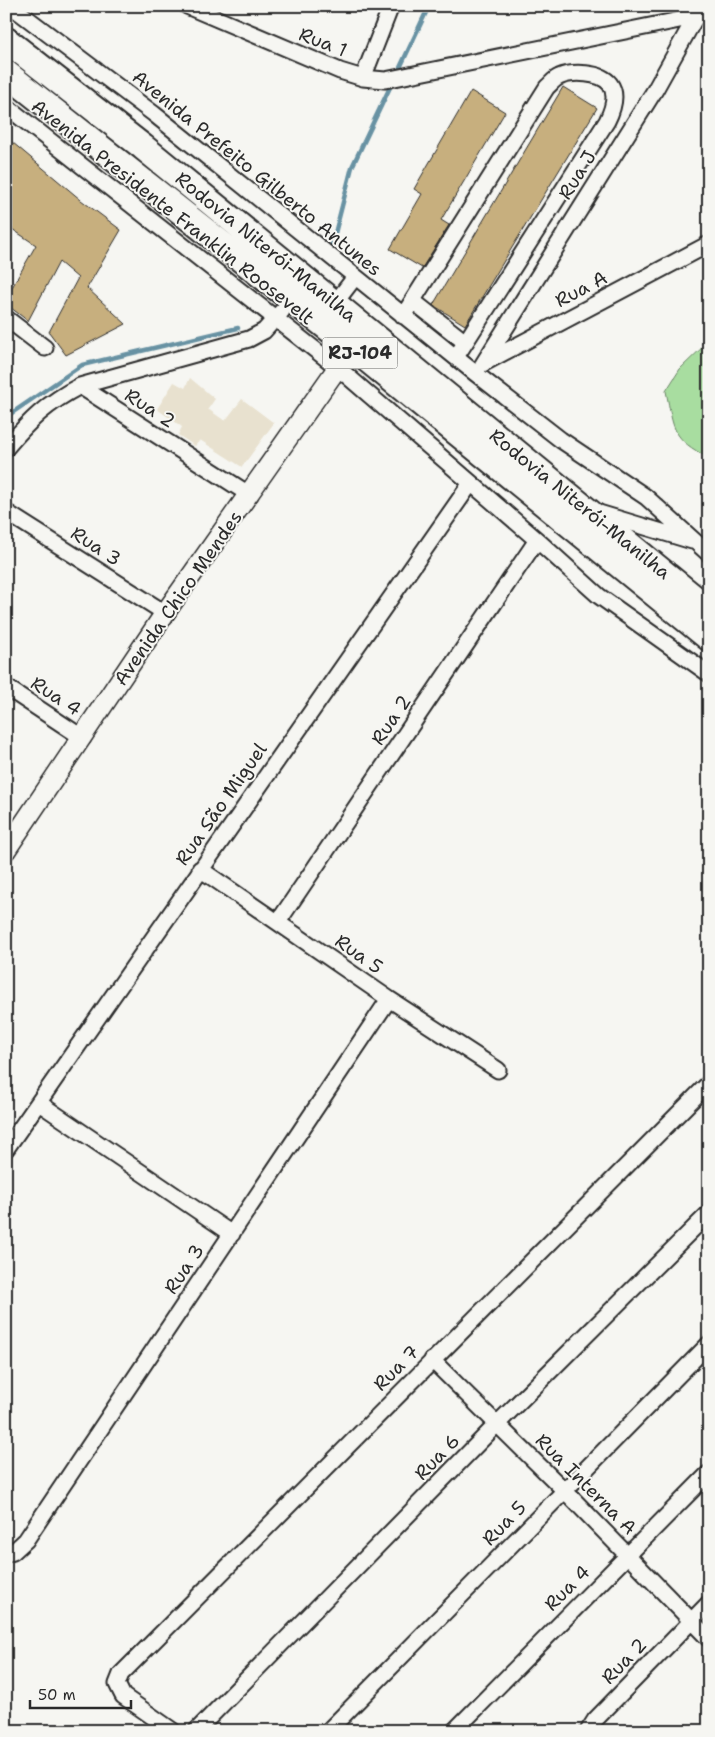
<svg xmlns="http://www.w3.org/2000/svg" width="715" height="1737" font-family="'Shantell Sans',sans-serif">
<style>
.built{fill:#e8e1cf}
.green{fill:#a8dda0;stroke:#6a8466}
.lines{fill:none;stroke-linecap:round;stroke-linejoin:round}
.stream{stroke:#6892a3;stroke-width:4.5}
.building{fill:#c7af7e;stroke:#2b2b2b}
.minor-casing{stroke:#2b2b2b;stroke-width:19}
.tertiary-casing{stroke:#2b2b2b;stroke-width:22}
.trunk-casing{stroke:#2b2b2b;stroke-width:29}
.minor{stroke:#f6f6f2;stroke-width:15}
.tertiary{stroke:#f6f6f2;stroke-width:19}
.trunk{stroke:#f6f6f2;stroke-width:25}
.labels{text-anchor:middle;dominant-baseline:central;stroke-width:4;stroke-linejoin:round;paint-order:stroke}
.shield{fill:#f6f6f2;stroke:#686867;stroke-width:1}
.shield-label{font-size:18px;font-weight:bold;fill:#2b2b2b}
.street-label{font-size:19px;fill:#2b2b2b;stroke:#f6f6f2}
</style>
<rect width="100%" height="100%" fill="#f6f6f2"/>
<filter id="ink" filterUnits="userSpaceOnUse"><feTurbulence type="fractalNoise" baseFrequency=".02" numOctaves="2"/><feDisplacementMap in="SourceGraphic" scale="10" xChannelSelector="R" yChannelSelector="G"/><feConvolveMatrix kernelMatrix="1 2 1 2 8 2 1 2 1" color-interpolation-filters="sRGB"/></filter>
<g filter="url(#ink)">
<!-- built -->
<path class="built" d="M190 378 215 399 208 409 225 421 242 399 274 423 242 467 200 440 195 446 178 435 182 427 157 409 174 382 185 388Z"/>
<!-- green -->
<path class="green" d="M709 341V458C671 438 674 430 666 391L680 369Z"/>
<g class="lines">
<!-- stream -->
<path class="stream" d="M397 74 429 6
M332 245 352 167 392 83
M6 417 82 365 238 328"/>
</g>
<!-- building -->
<path class="building" d="M563 87 597 108 465 325 433 305Z
M471 91 505 112 441 220 449 225 422 268 390 249 422 194 414 189Z
M6 137 81 200 121 230 87 288 126 324 66 355 49 332 78 278 59 262 28 321 6 304V298L36 245 6 225Z"/>
<g class="lines">
<defs>
<path id="minor" d="M11 6 154 114 475 373 561 440 646 497 709 554
M187 6 340 71 363 78 385 80 709 14
M363 78 391 6
M6 106 337 367 537 540 599 596 709 674
M413 301 465 342
M335 303 355 277
M403 316 547 87C551 84 554 79 559 77 572 71 601 72 610 84 618 95 612 111 607 121L456 357
M6 318 45 348
M484 363 709 244
M483 364 655 90 699 11
M80 386 250 495
M6 448C30 420 47 403 80 386L249 339 264 331 282 311
M6 512 165 613
M599 513 692 541
M6 687 83 738
M200 869 389 999 498 1070
M278 922 537 540
M39 1103 232 1234
M6 1149 471 483
M432 1360 564 1490 709 1639
M6 1554 13 1552 26 1540 389 999
M173 1731 123 1696 117 1684 121 1674 709 1083
M196 1731 497 1424 709 1213
M328 1731 709 1344
M454 1731 709 1473
M588 1731 595 1720 709 1603"/>
<path id="tertiary" d="M6 850 165 613 352 347"/>
<path id="trunk" d="M6 40 143 147 709 610
M6 73 352 347 709 638"/>
</defs>
<!-- minor casing -->
<use href="#minor" class="minor-casing"/>
<!-- tertiary casing -->
<use href="#tertiary" class="tertiary-casing"/>
<!-- trunk casing -->
<use href="#trunk" class="trunk-casing"/>
<!-- minor -->
<use href="#minor" class="minor"/>
<!-- tertiary -->
<use href="#tertiary" class="tertiary"/>
<!-- trunk -->
<use href="#trunk" class="trunk"/>
</g>
</g>
<g class="labels">
<!-- shield labels -->
<rect class="shield" x="322.5" y="337.5" width="75" height="31" rx="4"/>
<g class="shield-label">
<text x="360" y="353">RJ-104</text>
</g>
<!-- street labels -->
<g class="street-label">
<text transform="translate(323 42) rotate(21)">Rua 1</text>
<text transform="translate(257 173) rotate(39)">Avenida Prefeito Gilberto Antunes</text>
<text transform="translate(577 175) rotate(-58)">Rua J</text>
<text transform="translate(173 212) rotate(38)">Avenida Presidente Franklin Roosevelt</text>
<text transform="translate(266 247) rotate(39)">Rodovia Niterói-Manilha</text>
<text transform="translate(581 289) rotate(-28)">Rua A</text>
<text transform="translate(150 408) rotate(33)">Rua 2</text>
<text transform="translate(580 504) rotate(39)">Rodovia Niterói-Manilha</text>
<text transform="translate(96 546) rotate(33)">Rua 3</text>
<text transform="translate(178 598) rotate(-55)">Avenida Chico Mendes</text>
<text transform="translate(56 696) rotate(33)">Rua 4</text>
<text transform="translate(391 720) rotate(-56)">Rua 2</text>
<text transform="translate(221 804) rotate(-55)">Rua São Miguel</text>
<text transform="translate(359 954) rotate(35)">Rua 5</text>
<text transform="translate(184 1269) rotate(-56)">Rua 3</text>
<text transform="translate(396 1368) rotate(-45)">Rua 7</text>
<text transform="translate(437 1457) rotate(-46)">Rua 6</text>
<text transform="translate(586 1484) rotate(45)">Rua Interna A</text>
<text transform="translate(504 1523) rotate(-46)">Rua 5</text>
<text transform="translate(567 1588) rotate(-45)">Rua 4</text>
<text transform="translate(624 1661) rotate(-46)">Rua 2</text>
</g>
</g>
<!-- margin -->
<rect width="715" height="1737" fill="none" stroke="#f6f6f2" stroke-width="25"/>
<rect x="12" y="12" width="690" height="1712" fill="none" stroke="#2b2b2b" stroke-width="2" filter="url(#ink)"/>
<!-- scale -->
<path d="M30 1700v8h101v-8" fill="none" stroke="#2b2b2b" stroke-width="2.5"/>
<text x="38" y="1700" font-size="15" fill="#2b2b2b" stroke="#f6f6f2" stroke-width="4" paint-order="stroke">50 m</text>
</svg>
